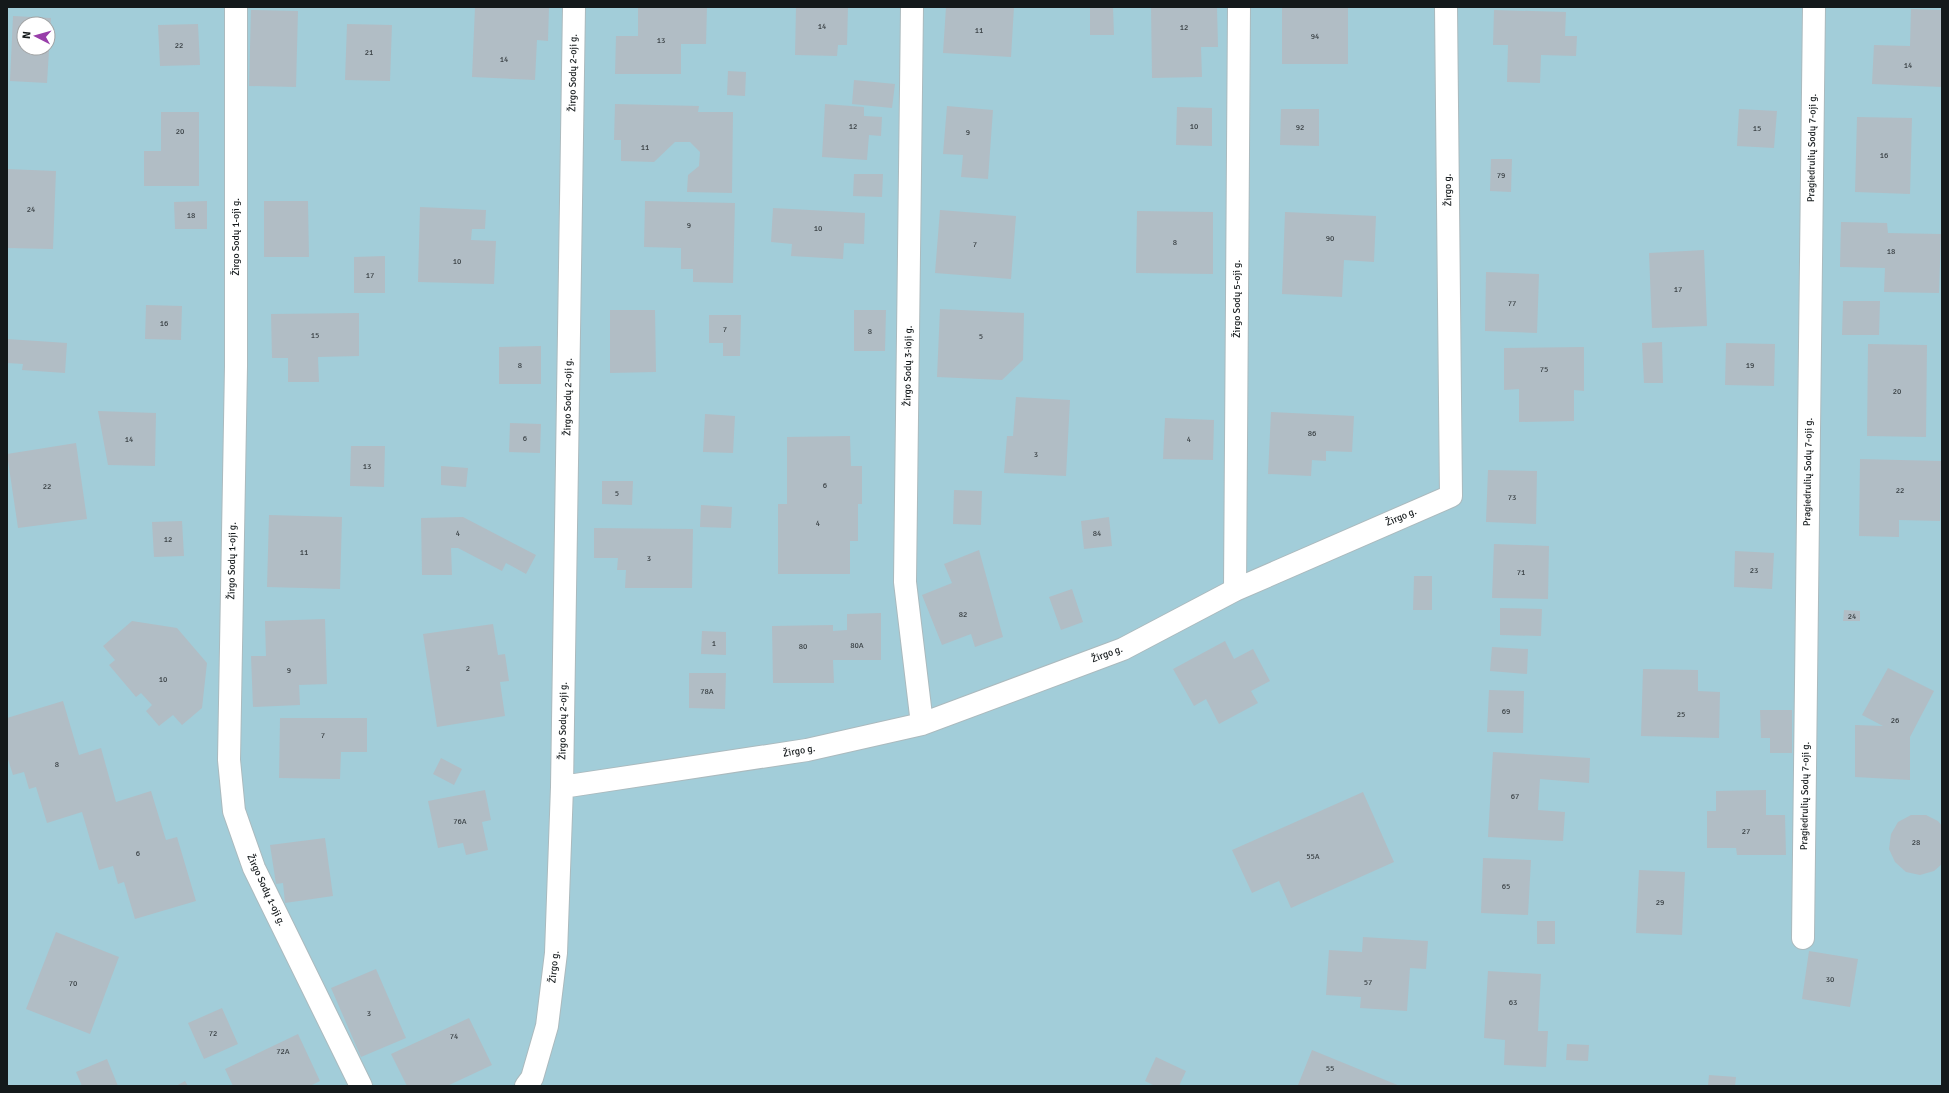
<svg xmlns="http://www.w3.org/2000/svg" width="1949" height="1093" font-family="Signika,sans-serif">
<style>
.green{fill:#a2cdd9;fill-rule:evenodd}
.building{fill:#b1bdc5;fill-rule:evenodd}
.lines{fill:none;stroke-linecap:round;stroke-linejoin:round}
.minor-casing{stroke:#abbabe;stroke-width:24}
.minor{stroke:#fff;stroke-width:22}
.labels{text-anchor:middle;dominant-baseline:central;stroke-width:3;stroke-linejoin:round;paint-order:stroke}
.number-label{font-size:8px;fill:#3b4246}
.street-label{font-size:10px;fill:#14191b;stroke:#fff}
</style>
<rect width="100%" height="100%" fill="#e8f7fb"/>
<!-- green -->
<path class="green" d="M7 7H1942V1086H7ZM24 24H48V48H24Z"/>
<!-- building -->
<path class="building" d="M475 7H549L548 41 537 40 535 80 472 77Z
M638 7H707L706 44H681V74H615L616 36H638Z
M796 7H848L847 45H838L837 56 795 55Z
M946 7H1014L1011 57 943 53Z
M1090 7H1113L1114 35H1090Z
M1151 7H1217L1218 47H1201L1202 77 1152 78Z
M1282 7H1348V64H1282Z
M1911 9 1942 10V87L1872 84 1874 45 1910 46Z
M251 10 298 11 296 87 249 86Z
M1494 10 1566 12 1565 36H1577L1576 56 1541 55 1540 83 1507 82 1508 45H1493Z
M13 16 51 18 47 83 10 81ZM24 24H48V48H24Z
M198 24 200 65 160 66 158 25Z
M347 24 392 25 390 81 345 80Z
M728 71 746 72 745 96 727 95Z
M854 80 895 84 892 108 852 104Z
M615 104 699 106 698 112H733L732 193 687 192 688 175 699 166 700 152 690 142H675L654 162 621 161V140H614Z
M825 104 864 107V116L882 117 881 136 869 135 867 160 822 157Z
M947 106 993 110 988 179 961 177 963 155 943 154Z
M1177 107 1212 108V146L1176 145Z
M1281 109H1319V146L1280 145Z
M1739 109 1777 111 1774 148 1737 146Z
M161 112H199V186H144V151H161Z
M1857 117 1912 118 1910 194 1855 192Z
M1491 159H1512L1511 192 1490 191Z
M7 169 56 171 53 249 7 248Z
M854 174H883L882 197 853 196Z
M207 201V229H175L174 202Z
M264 201H308L309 257H264Z
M645 201 735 203 733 283 693 282V269H681V248L644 247Z
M420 207 486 210 485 229H472L471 240 496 241 494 284 418 282Z
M773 208 865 213 864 244 844 243 843 259 791 256 792 244 771 242Z
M940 210 1016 216 1011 279 935 273Z
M1137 211 1213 212V274L1136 273Z
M1285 212 1376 216 1374 262 1344 260 1342 297 1282 294Z
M1841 222 1887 223 1888 233 1941 234 1939 293 1884 292 1885 268 1840 267Z
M1704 250 1707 326 1652 328 1649 253Z
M385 256V293H354V257Z
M1486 272 1539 274 1537 333 1485 331Z
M1843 301H1880L1879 335H1842Z
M146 305 182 306 181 340 145 339Z
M940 309 1024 313 1023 360 1002 380 937 377Z
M610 310H655L656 372 610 373Z
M854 310H886L885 351H854Z
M359 313V356L318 357 319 382H288V358H272L271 314Z
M709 315H741L740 356H723V343H709Z
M7 339 67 343 65 373 22 370 23 364 7 363Z
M1662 342 1663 383H1644L1642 343Z
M1726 343 1775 344 1774 386 1725 385Z
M1868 344 1927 345 1926 437 1867 436Z
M541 346V384H499V347Z
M1584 347V391L1574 390V421L1519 422V389L1504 390V348Z
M1016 397 1070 400 1066 476 1004 473 1007 436H1013Z
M98 411 156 413 155 466 108 465Z
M1271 412 1354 416 1352 452 1326 451V461L1312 460 1311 476 1268 474Z
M705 414 735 416 733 453 703 452Z
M1165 418 1214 420 1213 460 1163 459Z
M510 423 541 424 540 453 509 452Z
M850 436 851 466H862V504H858V541H850V574H778V504H787V437Z
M76 443 87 519 18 528 7 454Z
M351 446H385L384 487 350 486Z
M1860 459 1941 461 1940 521 1899 520V537L1859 536Z
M441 466 468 468 466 487 441 485Z
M1488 470 1537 471 1536 524 1486 522Z
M602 481H633L632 505 602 504Z
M954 490 982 491 981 525 953 524Z
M701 505 732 507 731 528 700 527Z
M269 515 342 517 340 589 267 587Z
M463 517 536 555 526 574 506 563 502 571 458 548H451L452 575H422L421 518Z
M1109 517 1112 546 1084 549 1081 521Z
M182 521 184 556 154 557 152 522Z
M594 528 693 529 692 588H625L626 570H617L618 558H594Z
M1494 544 1549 546 1548 599 1492 598Z
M979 550 1003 637 975 647 971 634 942 645 922 595 952 583 944 564Z
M1735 551 1774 553 1772 589 1734 587Z
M1414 576H1432V610H1413Z
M1072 589 1083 622 1061 630 1049 597Z
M1500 608 1542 609 1541 636 1500 635Z
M1844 610 1860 611V621H1843Z
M881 613V660H833L834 683H773L772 626 833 625V631L847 630V614Z
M325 619 327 684 299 685 300 705 253 707 251 656H266L265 621Z
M132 621 177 628 207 663 202 708 182 725 173 715 159 726 146 711 152 705 141 693 136 697 109 665 115 660 103 646Z
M493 624 498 655 505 654 509 681 500 682 505 716 437 727 423 634Z
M702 631 726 632V655L701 654Z
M1225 641 1234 659 1253 649 1270 681 1251 691 1258 703 1219 724 1206 699 1194 706 1173 669Z
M1492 647 1528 649 1527 674 1490 671Z
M1888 668 1934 691 1910 737V780L1855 777V725L1883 726 1862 715Z
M1643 669 1698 670V691L1720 692 1719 738 1641 736Z
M689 673H726L725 709 689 708Z
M1489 690 1524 691 1523 733 1487 732Z
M63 701 79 755 101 748 116 802 151 791 166 840 177 837 196 901 135 919 124 882 118 884 113 866 99 870 82 812 47 823 36 787 29 789 24 772 13 775 7 756V718Z
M1760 710H1792V753H1770V738H1761Z
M280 718H367V752H341L340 779 279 778Z
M1493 752 1590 758 1589 783 1540 779 1538 810 1565 812 1563 841 1488 837Z
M441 758 462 769 454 785 433 774Z
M485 790 491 820 482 822 488 850 466 855 463 843 438 848 428 801Z
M1766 790V815H1785L1786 855H1737L1736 848H1707V811H1716V791Z
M1363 792 1394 862 1291 908 1279 881 1252 893 1232 850Z
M1911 815H1926L1938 821 1942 826V864L1934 871 1920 875 1906 872 1895 862 1889 849 1891 834 1898 822Z
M325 838 333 896 285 903 283 883 276 884 270 845Z
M1483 858 1531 860 1528 915 1481 913Z
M1639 870 1685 872 1682 935 1636 933Z
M1537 921H1555V944H1537Z
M56 932 119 957 90 1034 26 1009Z
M1363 937 1428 941 1426 969 1410 968 1407 1011 1360 1008 1361 997 1326 995 1329 950 1362 952Z
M1809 951 1858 959 1850 1007 1802 999Z
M376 969 406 1038 361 1057 331 988Z
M1488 971 1541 974 1538 1031H1548L1546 1067 1504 1065 1505 1040 1484 1038Z
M222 1008 238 1044 204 1059 188 1023Z
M469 1018 492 1065 447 1086H407L391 1054Z
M298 1034 320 1081 310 1086H233L225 1069Z
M1567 1044 1589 1045 1588 1061 1566 1060Z
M1312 1050 1400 1086 1298 1085Z
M1156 1057 1186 1071 1179 1086H1155L1145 1081Z
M107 1059 118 1086H82L76 1072Z
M1709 1075 1736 1077 1735 1086H1708Z
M185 1081 188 1086H176Z"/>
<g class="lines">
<defs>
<path id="minor" d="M236 7V366L229 760 234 811 254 868 361 1086
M912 7 905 582 922 724
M1235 590 1239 7
M562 787 574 7
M1803 938 1814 7
M526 1086 532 1078 547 1026 556 953 562 787 807 750 922 724 1123 649 1235 590 1451 496 1446 7"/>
</defs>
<!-- minor casing -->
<use href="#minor" class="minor-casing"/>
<!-- minor -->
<use href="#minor" class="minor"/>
</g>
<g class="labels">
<!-- number labels -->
<g class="number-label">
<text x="822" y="26">14</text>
<text x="1184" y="27">12</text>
<text x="979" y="30">11</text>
<text x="1315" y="36">94</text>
<text x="661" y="40">13</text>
<text x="179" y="45">22</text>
<text x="369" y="52">21</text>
<text x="504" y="59">14</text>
<text x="1908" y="65">14</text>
<text x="853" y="126">12</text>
<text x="1194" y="126">10</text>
<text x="1300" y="127">92</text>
<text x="1757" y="128">15</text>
<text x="180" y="131">20</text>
<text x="968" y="132">9</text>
<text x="645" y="147">11</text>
<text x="1884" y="155">16</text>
<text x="1501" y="175">79</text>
<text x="31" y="209">24</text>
<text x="191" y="215">18</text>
<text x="689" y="225">9</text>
<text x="818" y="228">10</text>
<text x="1330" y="238">90</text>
<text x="1175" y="242">8</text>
<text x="975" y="244">7</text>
<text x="1891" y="251">18</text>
<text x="457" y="261">10</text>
<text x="370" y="275">17</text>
<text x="1678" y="289">17</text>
<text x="1512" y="303">77</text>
<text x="164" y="323">16</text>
<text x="725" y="329">7</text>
<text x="870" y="331">8</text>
<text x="315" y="335">15</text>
<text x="981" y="336">5</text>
<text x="520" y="365">8</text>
<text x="1750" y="365">19</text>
<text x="1544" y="369">75</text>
<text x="1897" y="391">20</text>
<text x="1312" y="433">86</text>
<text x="525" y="438">6</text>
<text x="129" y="439">14</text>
<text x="1189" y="439">4</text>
<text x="1036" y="454">3</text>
<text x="367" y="466">13</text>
<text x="825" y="485">6</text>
<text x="47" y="486">22</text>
<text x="1900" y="490">22</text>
<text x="617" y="493">5</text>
<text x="1512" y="497">73</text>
<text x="818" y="523">4</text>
<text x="458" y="533">4</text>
<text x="1097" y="533">84</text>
<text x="168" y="539">12</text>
<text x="304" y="552">11</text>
<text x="649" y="558">3</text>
<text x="1754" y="570">23</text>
<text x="1521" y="572">71</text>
<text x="963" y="614">82</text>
<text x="1852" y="616">24</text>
<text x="714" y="643">1</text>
<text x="857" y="645">80A</text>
<text x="803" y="646">80</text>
<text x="468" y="668">2</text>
<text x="289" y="670">9</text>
<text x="163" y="679">10</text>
<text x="707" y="691">78A</text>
<text x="1506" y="711">69</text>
<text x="1681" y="714">25</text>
<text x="1895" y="720">26</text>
<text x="323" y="735">7</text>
<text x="57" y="764">8</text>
<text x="1515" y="796">67</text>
<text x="460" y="821">76A</text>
<text x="1746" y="831">27</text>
<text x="1916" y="842">28</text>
<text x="138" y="853">6</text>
<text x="1313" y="856">55A</text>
<text x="1506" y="886">65</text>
<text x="1660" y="902">29</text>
<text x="1830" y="979">30</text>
<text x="1368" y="982">57</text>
<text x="73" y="983">70</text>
<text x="1513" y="1002">63</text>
<text x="369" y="1013">3</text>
<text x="213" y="1033">72</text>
<text x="454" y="1036">74</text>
<text x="283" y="1051">72A</text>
<text x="1330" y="1068">55</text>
</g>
<!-- street labels -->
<g class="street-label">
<text transform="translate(573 73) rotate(-89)">Žirgo Sodų 2-oji g.</text>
<text transform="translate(1812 148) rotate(-89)">Pragiedrulių Sodų 7-oji g.</text>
<text transform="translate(1448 190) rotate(-91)">Žirgo g.</text>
<text transform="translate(236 237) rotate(-90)">Žirgo Sodų 1-oji g.</text>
<text transform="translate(1237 299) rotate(-90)">Žirgo Sodų 5-oji g.</text>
<text transform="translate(908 366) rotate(-89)">Žirgo Sodų 3-ioji g.</text>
<text transform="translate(568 397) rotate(-89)">Žirgo Sodų 2-oji g.</text>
<text transform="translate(1808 472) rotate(-89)">Pragiedrulių Sodų 7-oji g.</text>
<text transform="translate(1401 517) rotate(-23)">Žirgo g.</text>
<text transform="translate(232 561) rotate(-89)">Žirgo Sodų 1-oji g.</text>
<text transform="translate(1107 654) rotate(-20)">Žirgo g.</text>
<text transform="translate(563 721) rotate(-89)">Žirgo Sodų 2-oji g.</text>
<text transform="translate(799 751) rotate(-10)">Žirgo g.</text>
<text transform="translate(1805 796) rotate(-89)">Pragiedrulių Sodų 7-oji g.</text>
<text transform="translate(266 890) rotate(65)">Žirgo Sodų 1-oji g.</text>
<text transform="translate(554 967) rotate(-84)">Žirgo g.</text>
</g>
</g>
<!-- border -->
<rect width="1949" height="1093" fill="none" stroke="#14191b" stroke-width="16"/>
<!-- north arrow -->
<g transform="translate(36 36) rotate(276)"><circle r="19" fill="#ffffff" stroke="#a1a3a4"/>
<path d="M0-3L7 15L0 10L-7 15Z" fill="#983ea9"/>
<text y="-6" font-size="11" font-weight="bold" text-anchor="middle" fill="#14191b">N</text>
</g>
</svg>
